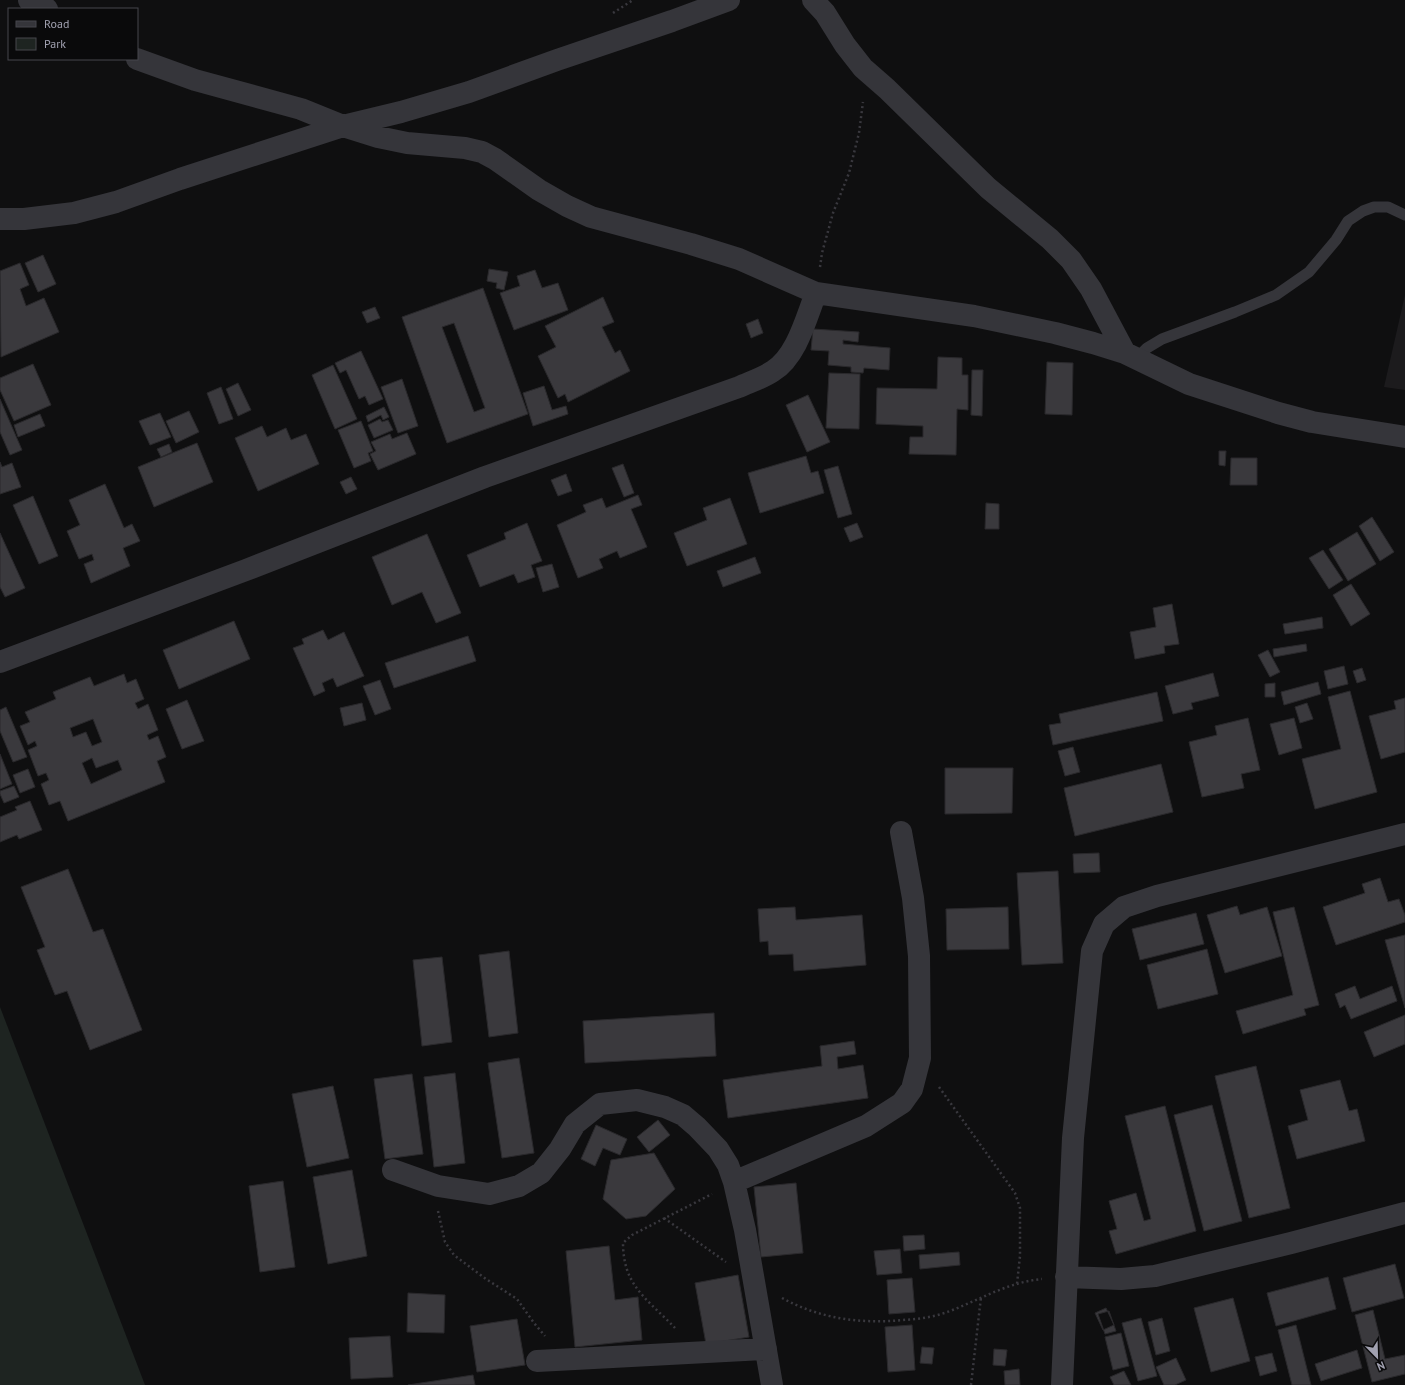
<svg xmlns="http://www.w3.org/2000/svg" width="1405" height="1385" font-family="'PT Sans',sans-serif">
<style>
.built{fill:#1c1b1d}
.green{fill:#1e2421}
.building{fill:#3a393d;stroke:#2a292c;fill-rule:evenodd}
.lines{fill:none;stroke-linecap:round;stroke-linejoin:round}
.path{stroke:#39383e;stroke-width:2.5;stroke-dasharray:2 3;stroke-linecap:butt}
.lane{stroke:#35353a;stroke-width:11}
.street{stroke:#35353a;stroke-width:22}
</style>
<rect width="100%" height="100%" fill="#0f0f10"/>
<!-- built -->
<path class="built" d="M1405 295V390L1384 387Z"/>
<!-- green -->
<path class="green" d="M0 1007 145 1385H0Z"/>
<!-- building -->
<path class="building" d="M43 255 56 284 38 292 25 263Z
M20 263 29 285 20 289 26 306 44 298 59 332 1 357 0 271Z
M489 269 508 272 504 290 496 288 497 283 487 281Z
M535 270 542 288 558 283 568 310 514 330 500 293 520 286 517 276Z
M483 288 528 414 447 443 402 317ZM454 323 485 408 474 412 442 327Z
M603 297 614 322 602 327 615 353 620 350 630 371 568 402 565 394 558 398 538 356 556 347 545 326Z
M375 307 380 318 367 323 362 312Z
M758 319 763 333 751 338 746 324Z
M813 329 859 332 858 342 843 340V344L890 348 889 370 864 368 863 373 851 372V367L828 365 829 351 811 350Z
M361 351 383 399 369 405 365 396 359 399 346 370 340 373 335 363Z
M938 357 962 358V375H968V410L957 409 956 455 909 454 910 437H923V426L876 424 877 388 937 389Z
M1047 362 1073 363 1072 415 1045 414Z
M33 364 51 405 14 421 0 390V378Z
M333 365 357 419 335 429 312 375Z
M972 370H983L982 416 971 415Z
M829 373 860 374 859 429 826 428Z
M402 379 418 426 398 433 381 387Z
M238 383 251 410 238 416 226 389Z
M544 386 552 410 566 406 568 414 533 426 523 393Z
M221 387 233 419 219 424 207 393Z
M808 395 830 442 807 452 786 405Z
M0 399 22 450 10 455 0 432Z
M384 407 389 417 383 420 381 415 368 422 366 416Z
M189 411 199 432 176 443 166 421Z
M160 413 171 437 150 445 139 421Z
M40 414 45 426 18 437 14 425Z
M380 419 382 422 388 420 393 430 374 438 368 425Z
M361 421 373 451 368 453 371 461 354 468 338 430Z
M262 426 267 437 286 428 291 440 306 434 319 464 258 491 235 438Z
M407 433 416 454 378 470 370 454 376 451 371 442 390 434 392 439Z
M197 443 213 482 154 507 138 467Z
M169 444 172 452 161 457 157 449Z
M1219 451H1226L1225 466 1219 465Z
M806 456 811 473 818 471 824 493 760 513 748 473Z
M1231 458H1257V485H1230Z
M0 462 2 467 12 463 21 487 0 494Z
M623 464 634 493 624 497 612 468Z
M838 466 852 514 838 518 824 470Z
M566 474 572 491 558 496 551 480Z
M351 477 357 489 346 494 340 482Z
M105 484 124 528 132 524 140 541 123 548 130 566 91 583 84 564 94 560 92 554 79 559 67 531 80 525 69 500Z
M638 495 642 505 631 509 647 547 620 558 617 551 599 559 603 568 578 578 557 525 586 512 583 505 602 498 606 508Z
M33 496 58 556 39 564 13 505Z
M730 498 747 544 687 566 674 533 707 520 703 508Z
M986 503 999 504V529H985Z
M1372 517 1394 552 1380 561 1359 526Z
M527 523 542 561 531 565 535 577 518 583 514 574 480 587 467 555 506 539 504 533Z
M857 523 863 537 850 542 844 528Z
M1357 532 1376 564 1348 581 1329 549Z
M0 533 25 588 5 597 0 587Z
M427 534 461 613 436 623 422 592 392 605 372 557Z
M1323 550 1343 580 1329 589 1309 558Z
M755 557 761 573 723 587 717 571Z
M552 564 559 587 543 592 536 568Z
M1351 584 1370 614 1351 626 1333 595Z
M1172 604 1179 644 1164 646 1165 653 1135 659 1130 632 1156 627 1153 608Z
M1322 617 1323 628 1285 634 1283 624Z
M234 621 250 659 179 689 163 650Z
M323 630 328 640 344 632 364 676 337 687 333 678 322 683 325 691 314 696 293 648 304 644 302 639Z
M468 636 476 661 394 688 385 663Z
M1306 644 1307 651 1274 657 1273 649Z
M1268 650 1280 672 1270 677 1258 655Z
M1344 666 1348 684 1328 689 1324 671Z
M1362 668 1366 680 1357 683 1353 671Z
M1213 673 1219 696 1191 703 1193 709 1173 714 1165 686Z
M124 674 127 683 136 679 144 699 135 703 138 709 148 704 158 730 147 735 149 740 158 736 166 757 157 761 165 782 68 821 60 801 49 805 41 784 49 780 46 773 38 776 28 750 37 746 35 741 28 745 20 726 30 722 25 712 56 699 53 692 90 677 94 686ZM93 719 102 742 92 746 86 732 73 737 70 728ZM92 758 96 768 118 760 122 770 91 784 82 763Z
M380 680 391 709 375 715 363 686Z
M1318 682 1321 694 1284 705 1281 692Z
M1275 683V697H1265V684Z
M1350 691 1377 792 1315 809 1302 759 1341 749 1328 697Z
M1157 692 1163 721 1053 745 1049 725 1061 723 1059 714Z
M1405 698V752L1381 759 1369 716 1396 709 1394 701Z
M187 700 204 741 182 749 166 709Z
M362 703 366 720 344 726 340 708Z
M1307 703 1313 719 1300 723 1295 707Z
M6 707 27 757 13 762 0 731V710Z
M1248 718 1260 770 1241 774 1244 788 1202 797 1189 742 1217 735 1215 726Z
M1294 718 1302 748 1279 755 1270 724Z
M1073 747 1080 772 1065 776 1058 751Z
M0 754 12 784 0 789Z
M1161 764 1173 812 1075 836 1064 788Z
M945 768H1013L1012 813 945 814Z
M28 769 35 787 20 793 13 775Z
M14 786 19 797 4 803 0 794V791Z
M30 801 42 830 19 839 17 835 0 842V817L17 810 15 807Z
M1099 853 1100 872 1074 873 1073 854Z
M68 869 93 932 103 929 142 1030 90 1050 67 991 55 995 37 950 45 947 21 887Z
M1058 871 1063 963 1022 965 1017 873Z
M1380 878 1388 902 1399 899 1405 915V922L1336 945 1323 907 1365 893 1362 884Z
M1237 906 1240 915 1267 907 1282 956 1225 973 1207 915Z
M795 907 796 920 862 915 866 965 794 971 793 954 769 955 768 941 760 942 758 909Z
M1008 907 1009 949 947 950 946 909Z
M1294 907 1319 1005 1304 1009 1306 1015 1243 1034 1236 1011 1293 995 1273 912Z
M1196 913 1204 944 1140 960 1132 929Z
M1405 935V1008L1385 940Z
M1207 949 1218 994 1158 1009 1147 965Z
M509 951 518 1033 489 1037 479 955Z
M442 957 452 1042 422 1046 413 960Z
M1355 986 1360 999 1392 986 1397 1001 1351 1019 1345 1005 1340 1008 1335 994Z
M714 1013 716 1056 585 1063 583 1021Z
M1405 1015V1044L1374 1057 1364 1032Z
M854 1041 856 1054 837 1057 838 1069 863 1065 868 1098 728 1118 723 1080 822 1066 820 1046Z
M519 1058 534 1153 502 1158 488 1063Z
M1256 1066 1290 1208 1249 1218 1215 1076Z
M455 1073 465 1163 434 1167 424 1077Z
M412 1074 423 1154 385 1159 374 1079Z
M1340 1080 1349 1111 1357 1109 1365 1141 1297 1159 1288 1126 1308 1120 1300 1090Z
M333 1086 349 1158 307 1167 292 1094Z
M1212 1105 1242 1221 1204 1231 1174 1115Z
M1165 1106 1196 1231 1116 1254 1109 1231 1117 1229 1109 1201 1136 1193 1144 1221 1151 1219 1125 1116Z
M658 1120 670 1135 649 1152 637 1137Z
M596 1125 627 1139 620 1155 603 1148 595 1166 581 1159Z
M654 1153 675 1189 646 1216 626 1219 603 1199 611 1160Z
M352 1170 367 1256 328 1264 313 1177Z
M283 1181 295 1267 260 1272 249 1186Z
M796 1183 803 1253 761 1257 754 1187Z
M924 1235 925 1249 904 1251 903 1236Z
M609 1246 615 1300 638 1297 642 1340 575 1347 566 1251Z
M900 1249 902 1273 877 1275 874 1251Z
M959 1252 960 1265 920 1269 919 1255Z
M1395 1264 1404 1298 1352 1312 1343 1278Z
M738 1275 749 1337 706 1344 695 1283Z
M1328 1277 1336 1309 1276 1326 1267 1293Z
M912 1278 915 1312 889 1314 887 1280Z
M408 1293 445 1295 444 1333 407 1332Z
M1233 1298 1250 1361 1211 1372 1194 1308Z
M1106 1308 1114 1325 1103 1330 1095 1313Z
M1373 1310 1385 1359 1405 1355V1374L1372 1382 1355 1315Z
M1109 1311 1116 1331 1105 1334 1098 1314Z
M1141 1318 1157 1376 1138 1381 1122 1323Z
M1162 1318 1170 1351 1156 1355 1148 1322Z
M517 1319 525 1365 477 1372 470 1326Z
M912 1325 915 1370 888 1372 885 1327Z
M1296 1325 1311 1385H1292L1278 1330Z
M1121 1333 1129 1366 1113 1370 1105 1337Z
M390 1336 393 1377 351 1379 349 1338Z
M922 1347 934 1348 932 1364 920 1363Z
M994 1349 1007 1350 1005 1366 993 1365Z
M1357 1350 1362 1368 1321 1381 1315 1364Z
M1272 1353 1277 1371 1260 1376 1255 1357Z
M1176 1358 1186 1380 1175 1385H1164L1156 1367Z
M1019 1369 1020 1385H1005L1004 1371Z
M1124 1371 1131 1385H1114L1110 1377Z
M473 1375 475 1385H408Z"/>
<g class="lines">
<!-- path -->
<path class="path" d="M613 13 633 0
M820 267 822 253 833 213 849 173 859 133 863 102
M939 1087 1015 1193 1020 1208V1256L1017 1284
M438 1211 445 1242 454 1255 486 1279 517 1299 534 1323 545 1336
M664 1218 726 1262
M782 1298C821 1319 860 1324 903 1320 919 1319 935 1317 950 1311 981 1299 1009 1282 1042 1279
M675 1328C660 1312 639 1296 630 1277 625 1267 623 1254 623 1243L632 1235 712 1194
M971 1385 981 1297"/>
<!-- lane -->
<path class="lane" d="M1136 359 1147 348 1162 339 1235 312 1276 295 1309 272 1336 240 1348 221 1363 211 1374 207H1388L1405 215"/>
<!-- street -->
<path class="street" d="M29 0 47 9
M813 0 825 13 845 45 863 68 887 89 988 188 1050 239 1071 260 1091 289 1125 353
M137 59 195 80 301 109 343 126 378 137 407 143 465 148 482 152 495 159 539 190 567 206 591 217 691 244 739 259 816 293 974 316 1055 333 1093 343 1125 353 1189 384 1278 413 1312 422 1405 437
M0 219H24L74 213 116 202 180 179 343 126 401 112 469 92 557 60 672 21 729 0
M0 662 246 570 485 477 739 387C750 382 763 378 773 371 797 356 806 318 816 293
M393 1170 438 1186 489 1194 519 1186 541 1173 560 1149 575 1124 600 1104 637 1100 665 1107 683 1115 697 1127 718 1149 728 1165 734 1182 745 1230 772 1385
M734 1182 866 1126 902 1103 912 1089 920 1058 919 956 913 898 901 832
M1066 1277 1121 1279 1155 1276 1291 1243 1405 1213
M537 1361 766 1349
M1062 1385 1073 1138 1092 951 1104 924 1124 907 1157 896 1405 834"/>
</g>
<!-- legend -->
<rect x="8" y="8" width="130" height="52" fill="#0a0a0b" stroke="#46464d"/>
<rect x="16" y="21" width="20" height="6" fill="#35353a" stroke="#46464d"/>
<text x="44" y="28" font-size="12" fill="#a1a1b0">Road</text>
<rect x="16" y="38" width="20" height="12" fill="#1e2421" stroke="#46464d"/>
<text x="44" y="48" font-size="12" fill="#a1a1b0">Park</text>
<!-- north arrow -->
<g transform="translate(1377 1357) rotate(157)" stroke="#0a0a0b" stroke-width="3" paint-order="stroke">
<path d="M0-3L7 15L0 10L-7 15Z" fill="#a1a1b0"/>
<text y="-6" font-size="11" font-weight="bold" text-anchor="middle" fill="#a1a1b0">N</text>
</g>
</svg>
